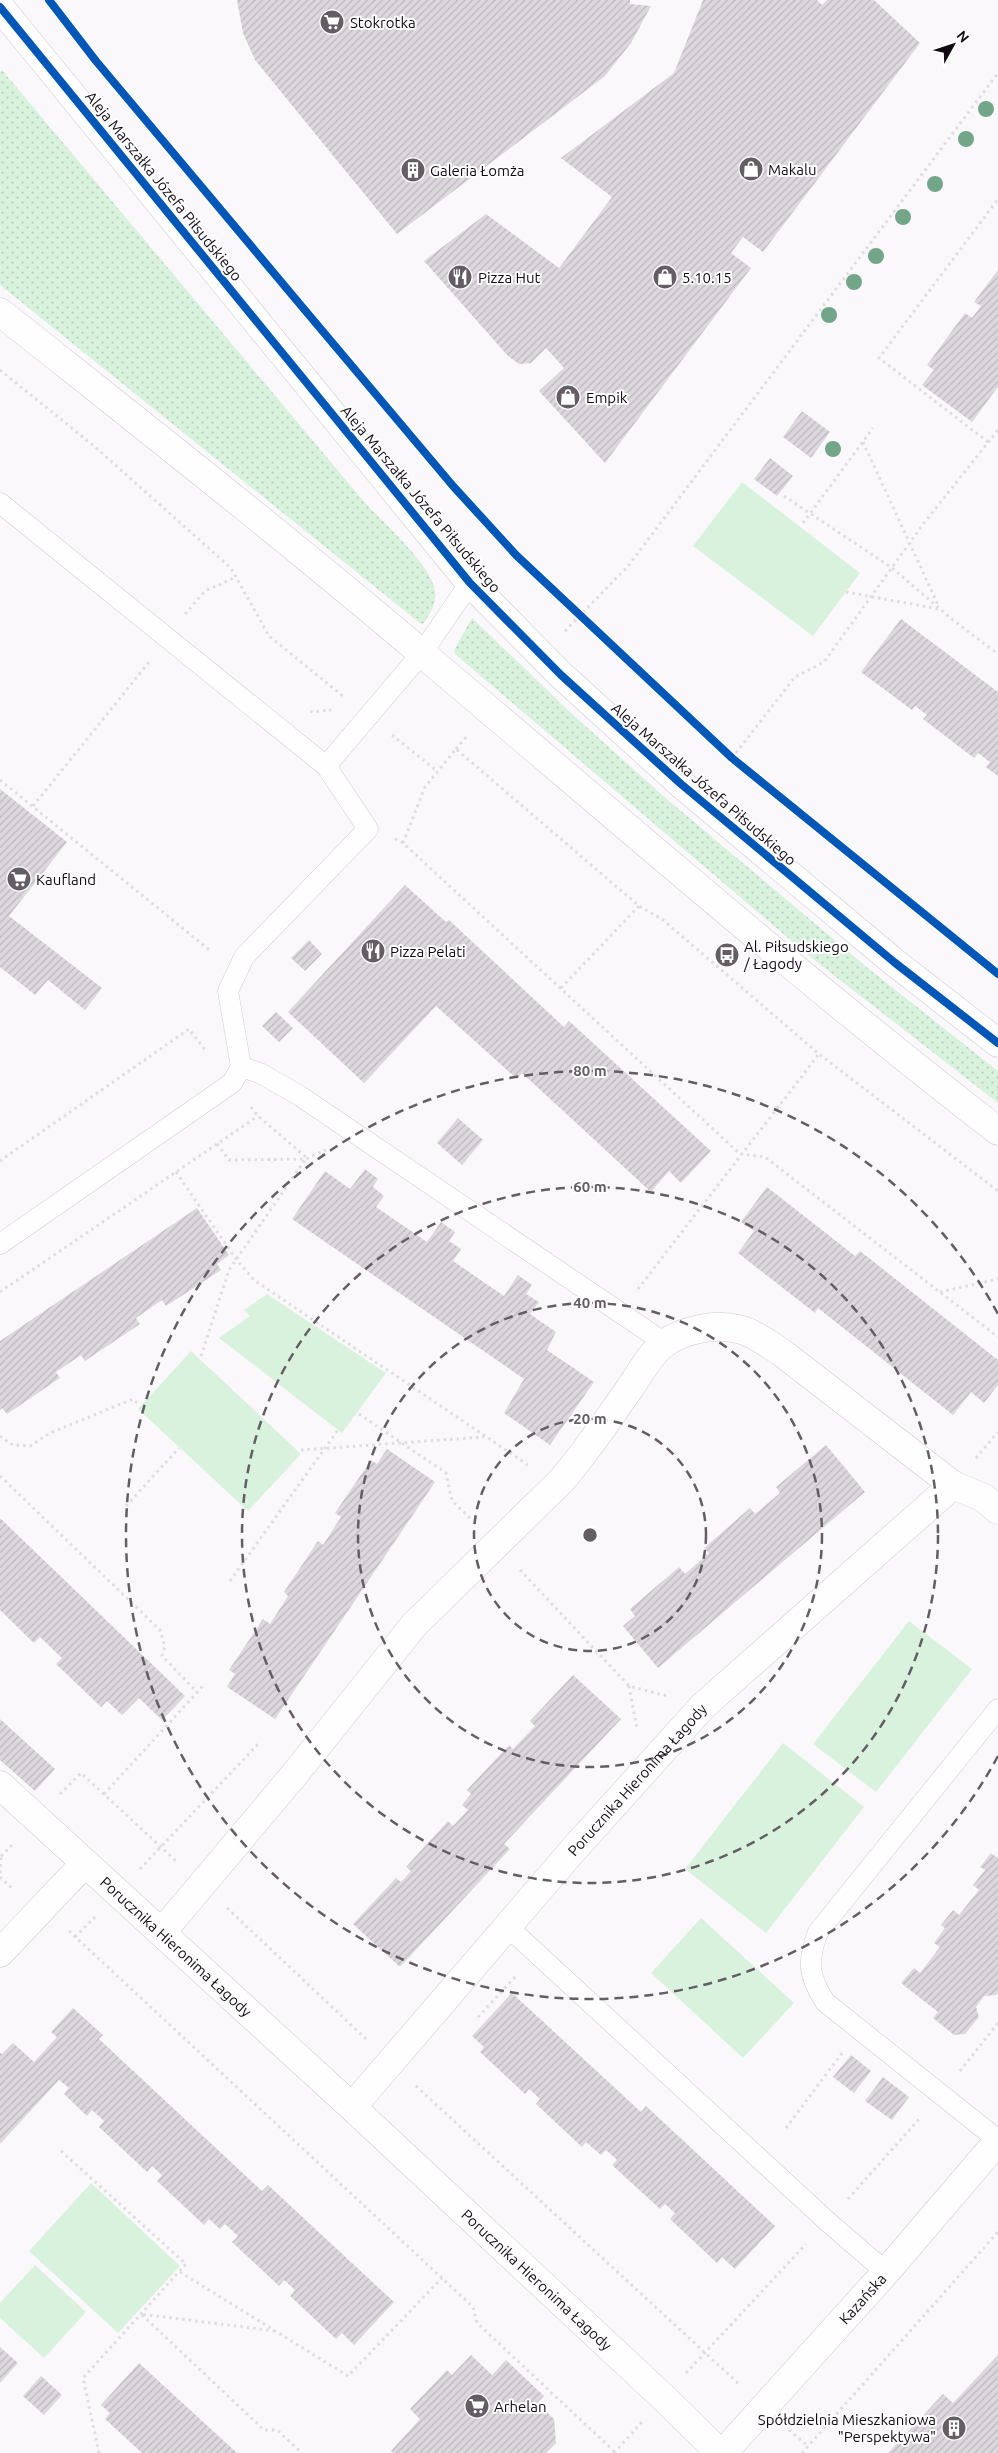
<svg xmlns="http://www.w3.org/2000/svg" width="998" height="2453" font-family="Ubuntu,sans-serif">
<style>
.grass{fill:url(#grass-dots)}
.green{fill:#d8f2dd}
.building{fill:url(#building-hatch)}
.lines{fill:none;stroke-linecap:round;stroke-linejoin:round}
.lane-casing{stroke:#d0c9d0;stroke-width:21}
.street-casing{stroke:#d0c9d0;stroke-width:29}
.secondary-casing{stroke:#d0c9d0;stroke-width:29}
.path{stroke:#deddde;stroke-width:3;stroke-dasharray:2.5 4;stroke-linecap:butt}
.lane{stroke:#fefefe;stroke-width:20}
.street{stroke:#fefefe;stroke-width:28}
.secondary{stroke:#fefefe;stroke-width:28}
.cycleway-casing{stroke:#fff;stroke-width:11}
.cycleway{stroke:#0057b8;stroke-width:8}
.tree{fill:#73a689}
.ring{fill:none;stroke:#645d64;stroke-width:2.5;stroke-dasharray:9 6}
.labels{text-anchor:middle;dominant-baseline:central;stroke-width:4;stroke-linejoin:round;paint-order:stroke}
.poi-label{font-size:15px;fill:#120a13;stroke:#fff;text-anchor:start}
.street-label{font-size:15px;fill:#120a13;stroke:#fff}
.centre{fill:#645d64;stroke:#fff;stroke-width:2.5}
.ring-label{font-size:15px;text-anchor:middle;font-weight:bold;fill:#645d64;stroke:#fff;stroke-width:4;stroke-linejoin:round;paint-order:stroke}
</style>
<defs>
<pattern id="grass-dots" width="8" height="8" patternUnits="userSpaceOnUse" patternTransform="scale(1.25)"><rect width="8" height="8" fill="#d8f2dd"/><path d="M2 2h.1M6 6h.1" fill="none" stroke="#b8cebd" stroke-width="1.8" stroke-linecap="round"/></pattern>
<pattern id="building-hatch" width="6" height="6" patternUnits="userSpaceOnUse" patternTransform="scale(1.25)"><rect width="6" height="6" fill="#ddd8de"/><path d="M-1 1l2-2M0 6l6-6M5 7l2-2" fill="none" stroke="#bdb8be"/></pattern>
</defs>
<rect width="100%" height="100%" fill="#fbf8fb"/>
<!-- grass -->
<path class="grass" d="M2 70 366 504C385 524 432 566 435 591 437 603 430 613 424 623L421 624 0 285V72Z
M472 618 571 713 662 795 869 969 998 1071V1103L808 955 455 654 454 650Z"/>
<!-- green -->
<path class="green" d="M742 482 860 573 813 636 693 546Z
M267 1294 386 1373 342 1433 219 1338 250 1316 244 1310Z
M191 1351 301 1454 248 1511 138 1409Z
M909 1621 972 1669 876 1792 813 1744Z
M783 1743 864 1807 766 1933 685 1869Z
M701 1918 794 2003 743 2058 651 1973Z
M91 2183 180 2266 118 2333 29 2251Z
M35 2265 86 2312 44 2358 0 2318V2303Z"/>
<!-- building -->
<path class="building" d="M237 0H630V4L651 6 631 43 605 76 397 234 255 60 243 33Z
M703 0H817L822 5 827 0H874L920 43 763 252 743 237 731 253 751 268 605 463 539 391 564 368 546 348 531 363 519 364 508 356 424 261 486 214 559 268 612 197 561 158 674 73Z
M998 270V387L972 422 922 385 934 370 927 365 965 313 972 318 981 306 974 302Z
M802 411 830 432 811 458 783 437Z
M770 458 793 476 777 496 754 479Z
M901 619 998 692V776L986 767 990 762 978 753 974 758 923 719 927 715 915 706 912 710 861 672Z
M0 789 67 842 9 916 102 988 85 1010 48 980 35 995 0 967Z
M405 885 446 922 449 920 564 1027 569 1021 711 1151 681 1183 669 1171 651 1192 522 1073 517 1079 436 1006 364 1083 288 1012Z
M309 940 322 954 305 971 291 958Z
M276 1012 293 1028 279 1042 262 1026Z
M458 1118 483 1140 462 1165 437 1143Z
M365 1169 378 1179 373 1187 384 1196 376 1207 427 1242 441 1222 455 1232 449 1241 461 1249 453 1261 504 1296 518 1275 532 1285 526 1294 539 1302 530 1314 556 1332 547 1350 594 1382 550 1445 504 1413 524 1379 292 1219 325 1171 350 1189Z
M767 1187 855 1256 860 1251 998 1360V1385L984 1403 971 1392 953 1415 818 1308 815 1313 738 1253 754 1231 741 1222Z
M197 1208 229 1255 217 1264 221 1270 166 1306 162 1300 136 1318 140 1324 85 1361 81 1355 56 1372 60 1378 7 1414 2 1408 0 1410V1341Z
M826 1445 865 1492 658 1668 623 1626 635 1616 630 1609 679 1567 685 1574 709 1553 704 1548 750 1508 755 1514 780 1493 776 1487Z
M387 1449 435 1482 275 1719 227 1687 235 1674 229 1670 263 1619 270 1624 288 1596 284 1592 318 1541 323 1545 341 1517 335 1513 371 1460 377 1464Z
M0 1518 185 1696 162 1720 139 1698 122 1715 107 1701 101 1707 56 1664 62 1658 40 1637 34 1643 0 1610Z
M573 1675 621 1719 504 1844 510 1849 400 1967 353 1924 396 1878 401 1882 411 1871 406 1867 448 1821 453 1826 468 1810 462 1805 471 1794 467 1790 509 1745 513 1749 535 1726 530 1721Z
M0 1719 55 1769 35 1791 0 1760Z
M991 1853 998 1858V1993L996 1995 984 1996 976 2007 979 2017 965 2034 954 2035 933 2018 938 2012 901 1983 914 1968 920 1973 940 1947 934 1943 945 1928 941 1925 953 1910 959 1915 979 1890 973 1885 985 1870 980 1867Z
M512 1993 641 2112 646 2106 775 2226 735 2269 722 2257 717 2263 670 2219 675 2213 665 2204 660 2209 612 2165 617 2160 606 2150 601 2155 586 2142 582 2147 536 2104 540 2099 529 2089 525 2094 480 2052 484 2047 472 2036Z
M73 2008 103 2035 99 2039 262 2191 268 2185 394 2302 354 2345 342 2333 336 2339 290 2296 295 2290 284 2280 279 2286 232 2242 238 2236 225 2224 220 2229 209 2219 204 2225 157 2181 162 2175 152 2166 147 2172 99 2127 104 2121 92 2110 87 2116 64 2094 69 2088 59 2080 0 2144V2053L2 2054 13 2043 34 2062 57 2037 51 2032Z
M851 2055 871 2071 854 2093 833 2077Z
M883 2077 909 2097 892 2120 865 2101Z
M0 2347 18 2363 0 2383Z
M471 2355 492 2375 506 2360 544 2396 537 2403 554 2419 556 2443 546 2453H393L391 2451 420 2419 410 2409 447 2370 452 2375Z
M998 2355V2453H888L943 2394 953 2403Z
M139 2363 237 2453H142L105 2419 110 2413 101 2405Z
M41 2376 62 2395 44 2415 23 2396Z"/>
<g class="lines">
<defs>
<path id="lane" d="M0 503 326 766 368 829 244 957 228 991 241 1067 232 1083 0 1244
M326 766 422 653 470 583
M241 1067 260 1073 300 1096 665 1343
M998 1709 818 1932C807 1962 808 1975 825 2002L998 2140
M507 1926 828 2222 886 2272"/>
<g id="street">
<path id="s1" d="M0 1785 352 2107 664 2398 720 2453"/>
<path d="M162 1932 294 1775 414 1625 562 1480C587 1451 608 1419 630 1388 640 1374 650 1353 665 1343 684 1330 715 1323 738 1329 753 1332 768 1344 781 1352L953 1485 984 1498 998 1510"/>
<path d="M0 1953 85 1863"/>
<path id="s2" d="M352 2107 574 1849 703 1706 953 1485"/>
<path id="s3" d="M723 2453 886 2272 998 2141"/>
</g>
<path id="secondary" d="M0 7 470 583 561 675 681 784 894 962 998 1043
M0 312C142 425 285 537 424 655 614 815 801 979 998 1131"/>
</defs>
<!-- lane casing -->
<use href="#lane" class="lane-casing"/>
<!-- street casing -->
<use href="#street" class="street-casing"/>
<!-- secondary casing -->
<use href="#secondary" class="secondary-casing"/>
<!-- path -->
<path class="path" d="M49 0 96 61 309 315 453 486 516 555 732 758 998 974
M0 370 94 446 231 568 269 636 344 697
M863 442 939 607
M988 442 879 358 998 199
M784 496 892 568 953 620 998 654
M803 523 873 428
M846 592 939 609
M185 614 205 591 236 577
M565 631 629 565 998 73
M310 712 331 710
M392 735 437 771
M456 749 467 736
M732 758 795 677 824 662 924 523 998 430
M0 780 212 952
M33 806 150 661
M395 839 403 843 740 1154 765 1157 998 1337
M403 843 425 787 456 749 639 906 662 919 819 1054 998 1191
M561 988 639 906
M251 1107 258 1116 307 1158
M217 1144 229 1160 306 1159 326 1150
M0 1161 189 1029 206 1051
M176 1172 236 1259 254 1280 528 1465
M638 1289 819 1054
M0 1292 258 1116
M940 1292 998 1279
M201 1356 229 1270 305 1160
M359 1414 446 1473 452 1501 472 1520
M0 1436 13 1445 30 1446 50 1433 133 1399 137 1403
M301 1450 484 1437
M976 1458 998 1432
M0 1476 160 1630 165 1647 162 1656 197 1692
M126 1506 179 1448
M520 1570 629 1686 667 1696
M230 1581 338 1430
M629 1686 637 1729
M60 1794 81 1773 176 1861
M104 1794 203 1686
M1 1856 13 1844
M140 1869 260 1742
M0 1873 1 1856
M0 1877 14 1890
M227 1908 366 2039
M69 1931 473 2307 477 2323 615 2452
M75 1937 95 1917
M478 2017 516 1976
M960 2071 998 2023
M416 2086 740 2385
M786 2128 842 2053
M61 2151 186 2264 83 2378 99 2453
M848 2199 920 2118
M180 2272 348 2376 442 2278
M275 2331 141 2314 264 2430H277L302 2453
M686 2373 806 2244
M789 2430 808 2446
M614 2453 642 2422
M802 2453 998 2232"/>
<!-- lane -->
<use href="#lane" class="lane"/>
<!-- street -->
<use href="#street" class="street"/>
<!-- secondary -->
<use href="#secondary" class="secondary"/>
<defs>
<path id="cycleway" d="M49 0 96 61 309 315 453 486 516 555 732 758 998 974
M0 7 470 583 561 675 681 784 894 962 998 1043"/>
</defs>
<!-- cycleway casing -->
<use href="#cycleway" class="cycleway-casing"/>
<!-- cycleway -->
<use href="#cycleway" class="cycleway"/>
</g>
<!-- trees -->
<g class="tree">
<circle cx="986" cy="109" r="8"/>
<circle cx="966" cy="139" r="8"/>
<circle cx="935" cy="184" r="8"/>
<circle cx="903" cy="217" r="8"/>
<circle cx="876" cy="256" r="8"/>
<circle cx="854" cy="282" r="8"/>
<circle cx="829" cy="315" r="8"/>
<circle cx="833" cy="449" r="8"/>
</g>
<!-- distance rings -->
<g class="ring">
<circle cx="590" cy="1535" r="116"/>
<circle cx="590" cy="1535" r="232"/>
<circle cx="590" cy="1535" r="348"/>
<path d="M998 1756A464 464 0 1 1 998 1314"/>
</g>
<!-- icons -->
<defs>
<symbol id="supermarket-disc" viewBox="-11 -11 22 22"><circle r="9.5" fill="#645d64" stroke="#fff"/><path d="M-6-5.5h2.5l.6 2H6L4.5 2H-2.5L-4.4-4H-6ZM-1.5 3.2a1.3 1.3 0 1 0 .1 0ZM3 3.2a1.3 1.3 0 1 0 .1 0Z" fill="#fff"/></symbol>
<symbol id="shop-disc" viewBox="-11 -11 22 22"><circle r="9.5" fill="#645d64" stroke="#fff"/><path d="M-5-2.5h2.3a2.7 3.5 0 0 1 5.4 0H5L5.5 6h-11ZM-1.5-2.5h3a1.5 2.3 0 0 0-3 0Z" fill="#fff"/></symbol>
<symbol id="building-disc" viewBox="-11 -11 22 22"><circle r="9.5" fill="#645d64" stroke="#fff"/><path d="M-4-6H4V6H1V3H-1V6H-4ZM-2.5-4.3h1.7v1.8h-1.7ZM.8-4.3h1.7v1.8H.8ZM-2.5-1h1.7V.8h-1.7ZM.8-1h1.7V.8H.8Z" fill="#fff"/></symbol>
<symbol id="restaurant-disc" viewBox="-11 -11 22 22"><circle r="9.5" fill="#645d64" stroke="#fff"/><path d="M-5-6h1v4h1v-4h1v4h1v-4h1v5L-1.5 .5V6h-2V.5L-5-1ZM5-6V6H3V1.5H1.5Q1.5-4 5-6Z" fill="#fff"/></symbol>
<symbol id="bus-disc" viewBox="-11 -11 22 22"><circle r="9.5" fill="#645d64" stroke="#fff"/><path d="M-5-6H5V4H4V6H2V4H-2V6H-4V4H-5ZM-3.5-4V0h7V-4ZM-3.5 1.2v1.5H-2V1.2ZM2 1.2v1.5H3.5V1.2Z" fill="#fff"/></symbol>
</defs>
<g fill-rule="evenodd">
<use href="#supermarket-disc" x="318" y="8" width="28" height="28"/>
<use href="#shop-disc" x="737" y="155" width="28" height="28"/>
<use href="#building-disc" x="399" y="156" width="28" height="28"/>
<use href="#restaurant-disc" x="446" y="263" width="28" height="28"/>
<use href="#shop-disc" x="651" y="263" width="28" height="28"/>
<use href="#shop-disc" x="554" y="383" width="28" height="28"/>
<use href="#supermarket-disc" x="5" y="865" width="28" height="28"/>
<use href="#restaurant-disc" x="359" y="937" width="28" height="28"/>
<use href="#bus-disc" x="713" y="941" width="28" height="28"/>
<use href="#supermarket-disc" x="463" y="2392" width="28" height="28"/>
<use href="#building-disc" x="940" y="2414" width="28" height="28"/>
</g>
<g class="labels">
<!-- poi labels -->
<g class="poi-label">
<text x="350" y="22">Stokrotka</text>
<text x="768" y="169">Makalu</text>
<text x="430" y="170">Galeria Łomża</text>
<text x="478" y="277">Pizza Hut</text>
<text x="682" y="277">5.10.15</text>
<text x="586" y="397">Empik</text>
<text x="36" y="879">Kaufland</text>
<text x="744" y="946">Al. Piłsudskiego<tspan x="744" dy="17">/ Łagody</tspan></text>
<text x="390" y="951">Pizza Pelati</text>
<text x="494" y="2406">Arhelan</text>
<text x="936" y="2419" text-anchor="end">Spółdzielnia Mieszkaniowa<tspan x="936" dy="17">"Perspektywa"</tspan></text>
</g>
<!-- street labels -->
<g class="street-label">
<text transform="translate(164 186) rotate(51)">Aleja Marszałka Józefa Piłsudskiego</text>
<text transform="translate(421 499) rotate(50)">Aleja Marszałka Józefa Piłsudskiego</text>
<text transform="translate(704 784) rotate(41)">Aleja Marszałka Józefa Piłsudskiego</text>
<text stroke="none"><textPath href="#s2" startOffset="434">Porucznika Hieronima Łagody</textPath></text>
<text stroke="none"><textPath href="#s1" startOffset="239">Porucznika Hieronima Łagody</textPath></text>
<text stroke="none"><textPath href="#s1" startOffset="730">Porucznika Hieronima Łagody</textPath></text>
<text stroke="none"><textPath href="#s3" startOffset="208">Kazańska</textPath></text>
</g>
</g>
<circle cx="590" cy="1535" r="8" class="centre"/>
<g class="ring-label">
<text x="590" y="1076">80 m</text>
<text x="590" y="1192">60 m</text>
<text x="590" y="1308">40 m</text>
<text x="590" y="1424">20 m</text>
</g>
<!-- north arrow -->
<g transform="translate(953 45) rotate(50)" stroke="#ffffff" stroke-width="4" paint-order="stroke">
<path d="M0-4L9 19L0 12L-9 19Z" fill="#120a13"/>
<text y="-8" font-size="14" font-weight="bold" text-anchor="middle" fill="#120a13">N</text>
</g>
</svg>
